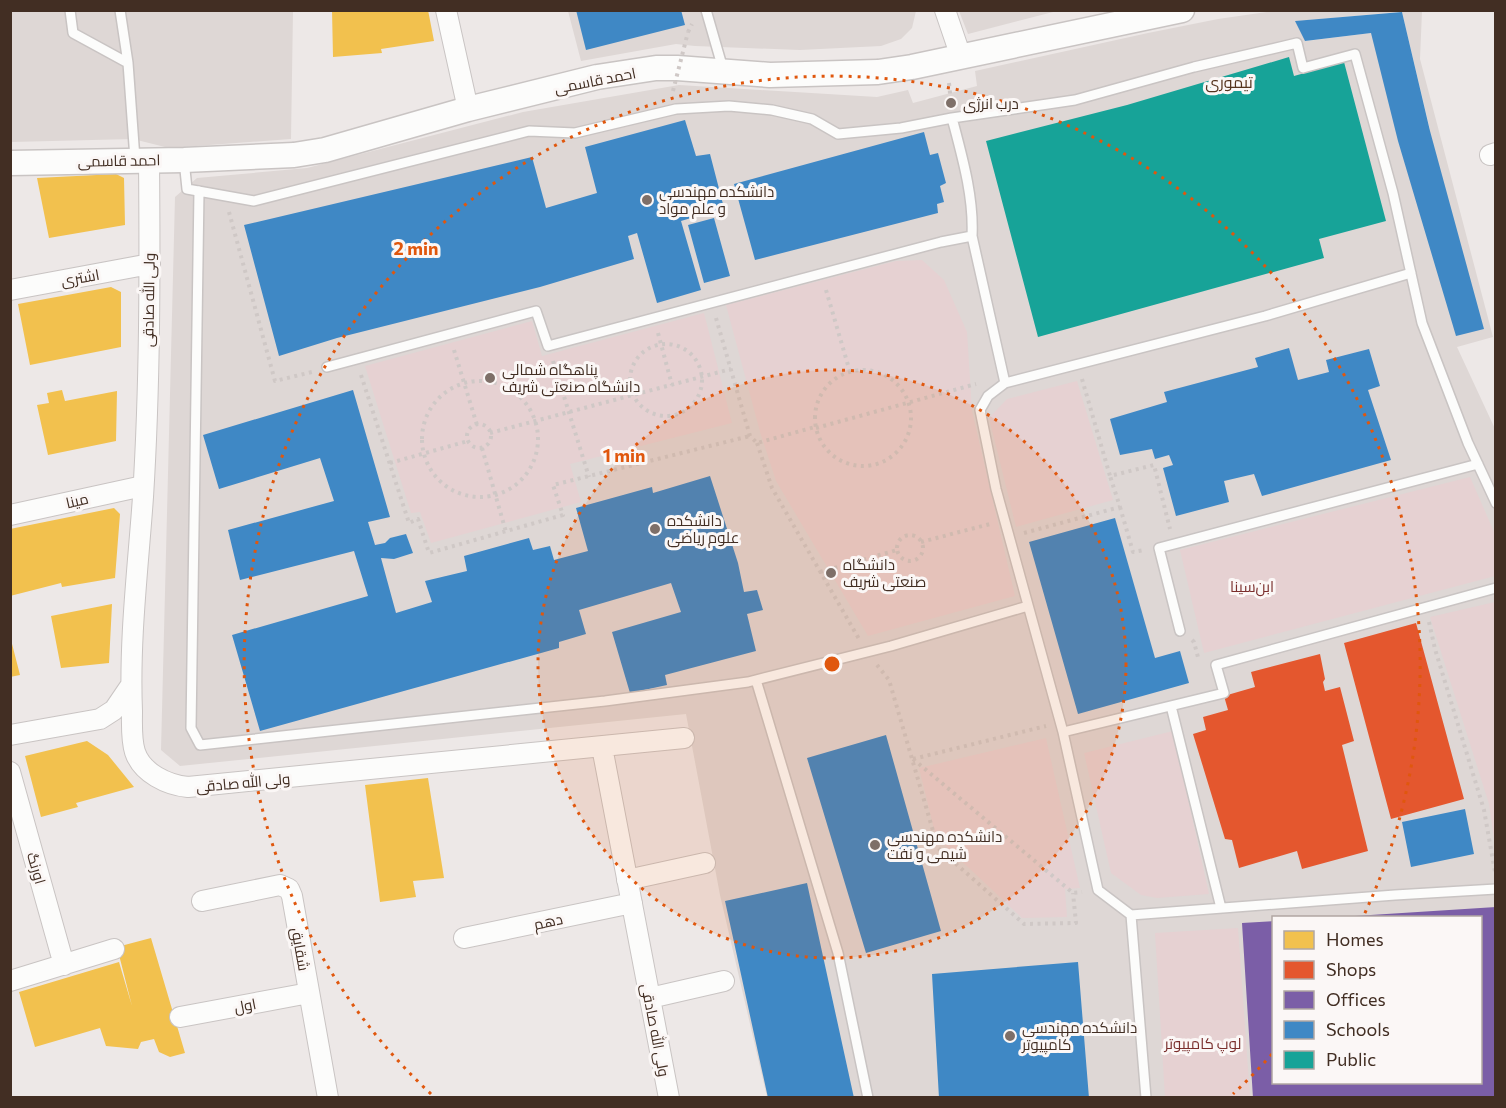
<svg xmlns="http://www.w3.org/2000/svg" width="1506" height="1108" font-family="Commissioner,Cairo,sans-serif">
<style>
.built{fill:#ded7d5;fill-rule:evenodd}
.green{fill:#e6d1d2}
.homes{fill:#f2c14e}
.shops{fill:#e4572e}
.offices{fill:#7b5ea7}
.schools{fill:#3f88c5}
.public{fill:#17a398}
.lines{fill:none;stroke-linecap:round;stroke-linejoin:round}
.service-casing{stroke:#c9c4c3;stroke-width:12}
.minor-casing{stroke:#c9c4c3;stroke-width:22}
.tertiary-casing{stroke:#c9c4c3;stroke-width:27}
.path{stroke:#cfc8c6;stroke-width:4;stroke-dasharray:3 4.5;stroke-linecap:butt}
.service{stroke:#fcfcfb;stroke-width:9}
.minor{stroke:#fcfcfb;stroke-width:20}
.tertiary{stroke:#fcfcfb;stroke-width:24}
.path-bridge{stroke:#cfc8c6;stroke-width:4;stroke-dasharray:3 4.5;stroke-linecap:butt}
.ring{fill:none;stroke:#e0570d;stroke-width:3;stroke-dasharray:3 6}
.poi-dot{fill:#7e6f68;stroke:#fbf7f6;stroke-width:2}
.labels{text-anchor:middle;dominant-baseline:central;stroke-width:6;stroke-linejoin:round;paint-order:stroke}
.street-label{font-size:15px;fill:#422e23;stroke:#fbf7f6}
.poi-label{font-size:15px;fill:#422e23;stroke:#fbf7f6;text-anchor:start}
.park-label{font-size:15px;fill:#7a2e2c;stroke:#fbf7f6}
.neighbourhood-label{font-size:16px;fill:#55341e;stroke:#fbf7f6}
.centre{fill:#e0570d;stroke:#fbf7f6;stroke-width:3}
.ring-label{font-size:18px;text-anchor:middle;font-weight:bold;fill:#e0570d;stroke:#fbf7f6;stroke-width:6;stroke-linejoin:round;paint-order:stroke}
</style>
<rect width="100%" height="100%" fill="#ede8e7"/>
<!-- built -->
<path class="built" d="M10 11H293L291 139 169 148 133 139 11 142Z
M568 11H916L912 28 901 39 881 46 800 50 695 46 676 44 581 61Z
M959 11V10L1057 11 968 34Z
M1274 11H1422L1420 59 1493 337 1457 347 1496 431 1495 1097H767L720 895 686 714 180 766 161 750 175 197 197 178 307 168 523 112 679 85 877 97 908 90 913 103 977 86 975 71 1148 33 1218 19ZM1402 12 1430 130 1371 33 1306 41 1296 21ZM1274 918H1480V1082H1274Z"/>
<!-- green -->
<path class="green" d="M922 260 944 280 967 332 972 411 1015 596 868 636 776 481 760 432 726 305 896 261Z
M704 313 732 423 570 464 581 502 431 543 420 512 411 513 365 366 532 321 542 356Z
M1077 381 1113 500 1016 527 989 418 1007 399Z
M1470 477 1495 534V576L1204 653 1180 550Z
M1495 602H1496L1495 846 1489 804 1430 617Z
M1173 731 1209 894 1157 898 1141 895 1111 873 1084 753Z
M1046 738 1080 888 1065 889 1067 917 1022 918 936 837 919 768Z
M1238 928 1250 1097H1165L1155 933Z"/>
<!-- homes -->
<path class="homes" d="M332 10H428L434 41 381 49 382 53 333 57Z
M116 174 124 178 125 225 49 238 37 178Z
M111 287 121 292V347L30 365 18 304Z
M62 390 65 401 117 391 116 441 48 455 37 405 49 403 47 393Z
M114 508 120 514 115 578 62 587 61 583 10 596V529Z
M112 604 109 663 61 668 51 616Z
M10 636 20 675 10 677Z
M87 741 108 755 134 787 76 803 78 807 41 817 25 756Z
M428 778 444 878 413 881 416 897 380 902 365 785Z
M151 938 185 1053 170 1057 159 1052 154 1039 141 1042 138 1049 106 1046 100 1028 35 1047 19 992 119 962 132 1006 117 947Z"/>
<!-- shops -->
<path class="shops" d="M1416 623 1464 799 1391 819 1344 643Z
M1320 654 1325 679 1323 682 1325 691 1340 687 1354 741 1342 745 1368 851 1302 869 1297 851 1239 868 1232 840 1225 839 1193 734 1206 730 1203 717 1228 710 1224 696 1255 687 1251 672Z"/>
<!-- offices -->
<path class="offices" d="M1496 907V1098H1253L1242 923 1274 921V1082H1480V918H1355V916Z"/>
<!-- schools -->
<path class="schools" d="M576 10H681L685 25 586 50Z
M1402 12 1430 131 1484 329 1456 336 1398 141 1371 33 1305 41 1295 21Z
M685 120 696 156 710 154 724 208 681 221 701 290 657 303 637 233 628 236 634 259 540 287 337 338 279 356 244 225 532 157 546 208 597 193 585 147Z
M924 132 930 155 938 153 946 183 940 186 944 202 937 204 938 213 755 260 734 184Z
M714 218 730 276 704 283 688 225Z
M1289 348 1298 380 1329 372 1326 360 1369 349 1380 386 1368 390 1391 460 1262 496 1254 474 1224 481 1229 502 1176 516 1163 468 1173 465 1169 455 1155 459 1152 449 1120 455 1110 419 1167 402 1164 392 1258 367 1255 358Z
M353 390 390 517 368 522 375 545 385 543 390 538 406 534 413 553 394 559 381 558 396 613 432 602 425 581 467 571 464 556 529 538 533 550 550 546 554 560 588 551 576 508 652 487 653 493 710 476 738 563 744 592 757 590 763 610 747 614 756 651 665 675 667 685 630 693 612 632 681 612 671 583 579 610 586 634 559 642V648L260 731 232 635 368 596 354 551 240 580 228 530 334 501 320 458 219 489 203 435Z
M1115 518 1155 658 1180 651 1189 683 1078 714 1029 542Z
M886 735 941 931 866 953 807 758Z
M1465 809 1474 854 1411 867 1402 822Z
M807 883 854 1098H768L725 901Z
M1078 962 1089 1098H939L932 974Z"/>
<!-- public -->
<path class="public" d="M1289 57 1294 76 1344 62 1386 221 1319 239 1324 258 1038 337 986 141 1127 105Z"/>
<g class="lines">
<defs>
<path id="service" d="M70 10 73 33 128 63 120 10
M706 10 723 69
M128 63 135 159
M184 160 187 189 254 201 529 131 575 133 676 109 729 106 772 110 812 119 838 134 901 128 952 118
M199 191 191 728 200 745 605 701 748 682 891 646 1028 606
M1411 273 1265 316 1005 383 972 236C974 197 962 156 952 118L1075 100 1194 67 1297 43 1303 68 1355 54 1393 193 1422 323 1468 443 1496 503
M327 367 536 311 548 346 941 242 972 236
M1005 383 988 396 980 410 996 489 1063 732 1098 890 1131 915 1146 1098
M1180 631 1159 548 1478 464
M756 680 838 953 868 1098
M1171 706 1221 908
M1063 732 1224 693 1216 665 1496 588
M1131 915 1395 895 1496 889"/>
<path id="minor" d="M446 10 468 109
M945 10 961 57
M1490 155 1496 153
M149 159C150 272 150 385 143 497 138 568 129 640 132 711 132 724 131 740 135 752 142 773 167 785 188 787L684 738
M10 290 150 264
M10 515 143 486
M10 735 100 719 114 710 131 685
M602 747 669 1098
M10 772 64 965
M627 880 705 863
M202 901 280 885 289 889 292 896 328 1098
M464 938 632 903
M10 981 114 949
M650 998 724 981
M180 1017 309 993"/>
<path id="tertiary" d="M10 163 184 160 294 155 325 150 468 109 597 77 656 68H677L770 75 878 72 912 67 1182 10"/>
</defs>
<!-- service casing -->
<use href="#service" class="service-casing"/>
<!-- minor casing -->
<use href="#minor" class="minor-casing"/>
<!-- tertiary casing -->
<use href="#tertiary" class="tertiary-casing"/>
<!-- path -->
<path class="path" d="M688 32 692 24
M949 83 951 103
M229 212 275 381 312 372
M826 290 850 372
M716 318 750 436 757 443 815 427
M658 333 672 385
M630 380a36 36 0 1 1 72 0a36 36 0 1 1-72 0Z
M454 350 477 425
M553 361 589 477
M815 418a48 48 0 1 1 96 0a48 48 0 1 1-96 0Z
M361 375 409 523 418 519 429 553 563 515 553 485 750 436
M1082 379 1110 476 1154 465 1170 529
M422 439a58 58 0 1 1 116 0a58 58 0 1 1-116 0Z
M467 436a12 12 0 1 1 24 0a12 12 0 1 1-24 0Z
M816 428 976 384
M490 433 731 369
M757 443 772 488 859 639
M482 448 506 532
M390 463 468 441
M1120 507 1133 552 1145 550
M1024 533 1120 507 1110 476
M897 548a13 13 0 1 1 26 0a13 13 0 1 1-26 0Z
M921 542 990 524
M820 572 897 550
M1429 622 1435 649 1484 810 1495 872
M1192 640 1194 642 1199 661
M877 665 889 680 938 848 1024 924 1076 923 1073 893
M913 759 1073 893 1082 892
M913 759 1046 726"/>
<!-- service -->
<use href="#service" class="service"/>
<!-- minor -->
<use href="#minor" class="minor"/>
<!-- tertiary -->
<use href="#tertiary" class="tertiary"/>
<!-- path-bridge -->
<path class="path-bridge" d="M673 91 688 32"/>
</g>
<!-- distance rings -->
<circle cx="832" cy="664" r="294" fill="#e0570d" fill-opacity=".12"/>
<g class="ring">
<circle cx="832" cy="664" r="294"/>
<path d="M1272 1054A588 588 0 0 1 1233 1094M431 1094A588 588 0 1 1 1363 917"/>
</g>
<!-- markers -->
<g class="poi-dot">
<circle cx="951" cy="103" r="6"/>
<circle cx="647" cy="200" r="6"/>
<circle cx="490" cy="378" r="6"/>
<circle cx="655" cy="529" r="6"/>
<circle cx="831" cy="573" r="6"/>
<circle cx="875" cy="845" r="6"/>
<circle cx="1010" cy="1036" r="6"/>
</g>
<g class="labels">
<!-- street labels -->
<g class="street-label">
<text transform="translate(595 80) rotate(-11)">احمد قاسمی</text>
<text transform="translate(119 160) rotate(-1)">احمد قاسمی</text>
<text transform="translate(80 277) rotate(-10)">اشتری</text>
<text transform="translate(148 300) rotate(-89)">ولی الله صادقی</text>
<text transform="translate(77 500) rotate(-13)">مینا</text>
<text transform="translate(243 782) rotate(-5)">ولی الله صادقی</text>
<text transform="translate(37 868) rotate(74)">اورنگ</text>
<text transform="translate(548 921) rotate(-12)">دهم</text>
<text transform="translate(301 949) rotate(80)">شقایق</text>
<text transform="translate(245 1005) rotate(-11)">اول</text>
<text transform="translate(656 1030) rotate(79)">ولی الله صادقی</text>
</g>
<!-- poi labels -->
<g class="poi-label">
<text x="963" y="103">درب انرژی</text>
<text x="659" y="191">دانشکده مهندسی<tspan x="659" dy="17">و علم مواد</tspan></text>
<text x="502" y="369">پناهگاه شمالی<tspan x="502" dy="17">دانشگاه صنعتی شریف</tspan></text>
<text x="667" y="520">دانشکده<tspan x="667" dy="17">علوم ریاضی</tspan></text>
<text x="843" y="564">دانشگاه<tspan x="843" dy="17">صنعتی شریف</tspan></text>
<text x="887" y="836">دانشکده مهندسی<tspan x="887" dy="17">شیمی و نفت</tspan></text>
<text x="1022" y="1027">دانشکده مهندسی<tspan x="1022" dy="17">کامپیوتر</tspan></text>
</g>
<!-- park labels -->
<g class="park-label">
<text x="1252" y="586">ابن‌سینا</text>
<text x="1203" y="1043">لوپ کامپیوتر</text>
</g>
<!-- neighbourhood labels -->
<g class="neighbourhood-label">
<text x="1229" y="81">تیموری</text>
</g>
</g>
<circle cx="832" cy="664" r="9" class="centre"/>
<g class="ring-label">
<text x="416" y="255">2 min</text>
<text x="624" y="462">1 min</text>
</g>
<!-- border -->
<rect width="1506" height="1108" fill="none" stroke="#422e23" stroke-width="24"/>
<!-- legend -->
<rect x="1272" y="916" width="210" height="168" fill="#fbf7f6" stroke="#b1a7a2" stroke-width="1.5"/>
<rect x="1284" y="931" width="30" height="18" fill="#f2c14e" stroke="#b1a7a2" stroke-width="1.5"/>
<text x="1326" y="946" font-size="18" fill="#422e23">Homes</text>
<rect x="1284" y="961" width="30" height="18" fill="#e4572e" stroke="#b1a7a2" stroke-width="1.5"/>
<text x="1326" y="976" font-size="18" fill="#422e23">Shops</text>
<rect x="1284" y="991" width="30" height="18" fill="#7b5ea7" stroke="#b1a7a2" stroke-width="1.5"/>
<text x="1326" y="1006" font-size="18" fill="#422e23">Offices</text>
<rect x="1284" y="1021" width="30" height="18" fill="#3f88c5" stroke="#b1a7a2" stroke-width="1.5"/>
<text x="1326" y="1036" font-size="18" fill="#422e23">Schools</text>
<rect x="1284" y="1051" width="30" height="18" fill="#17a398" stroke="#b1a7a2" stroke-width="1.5"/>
<text x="1326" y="1066" font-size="18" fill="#422e23">Public</text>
</svg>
